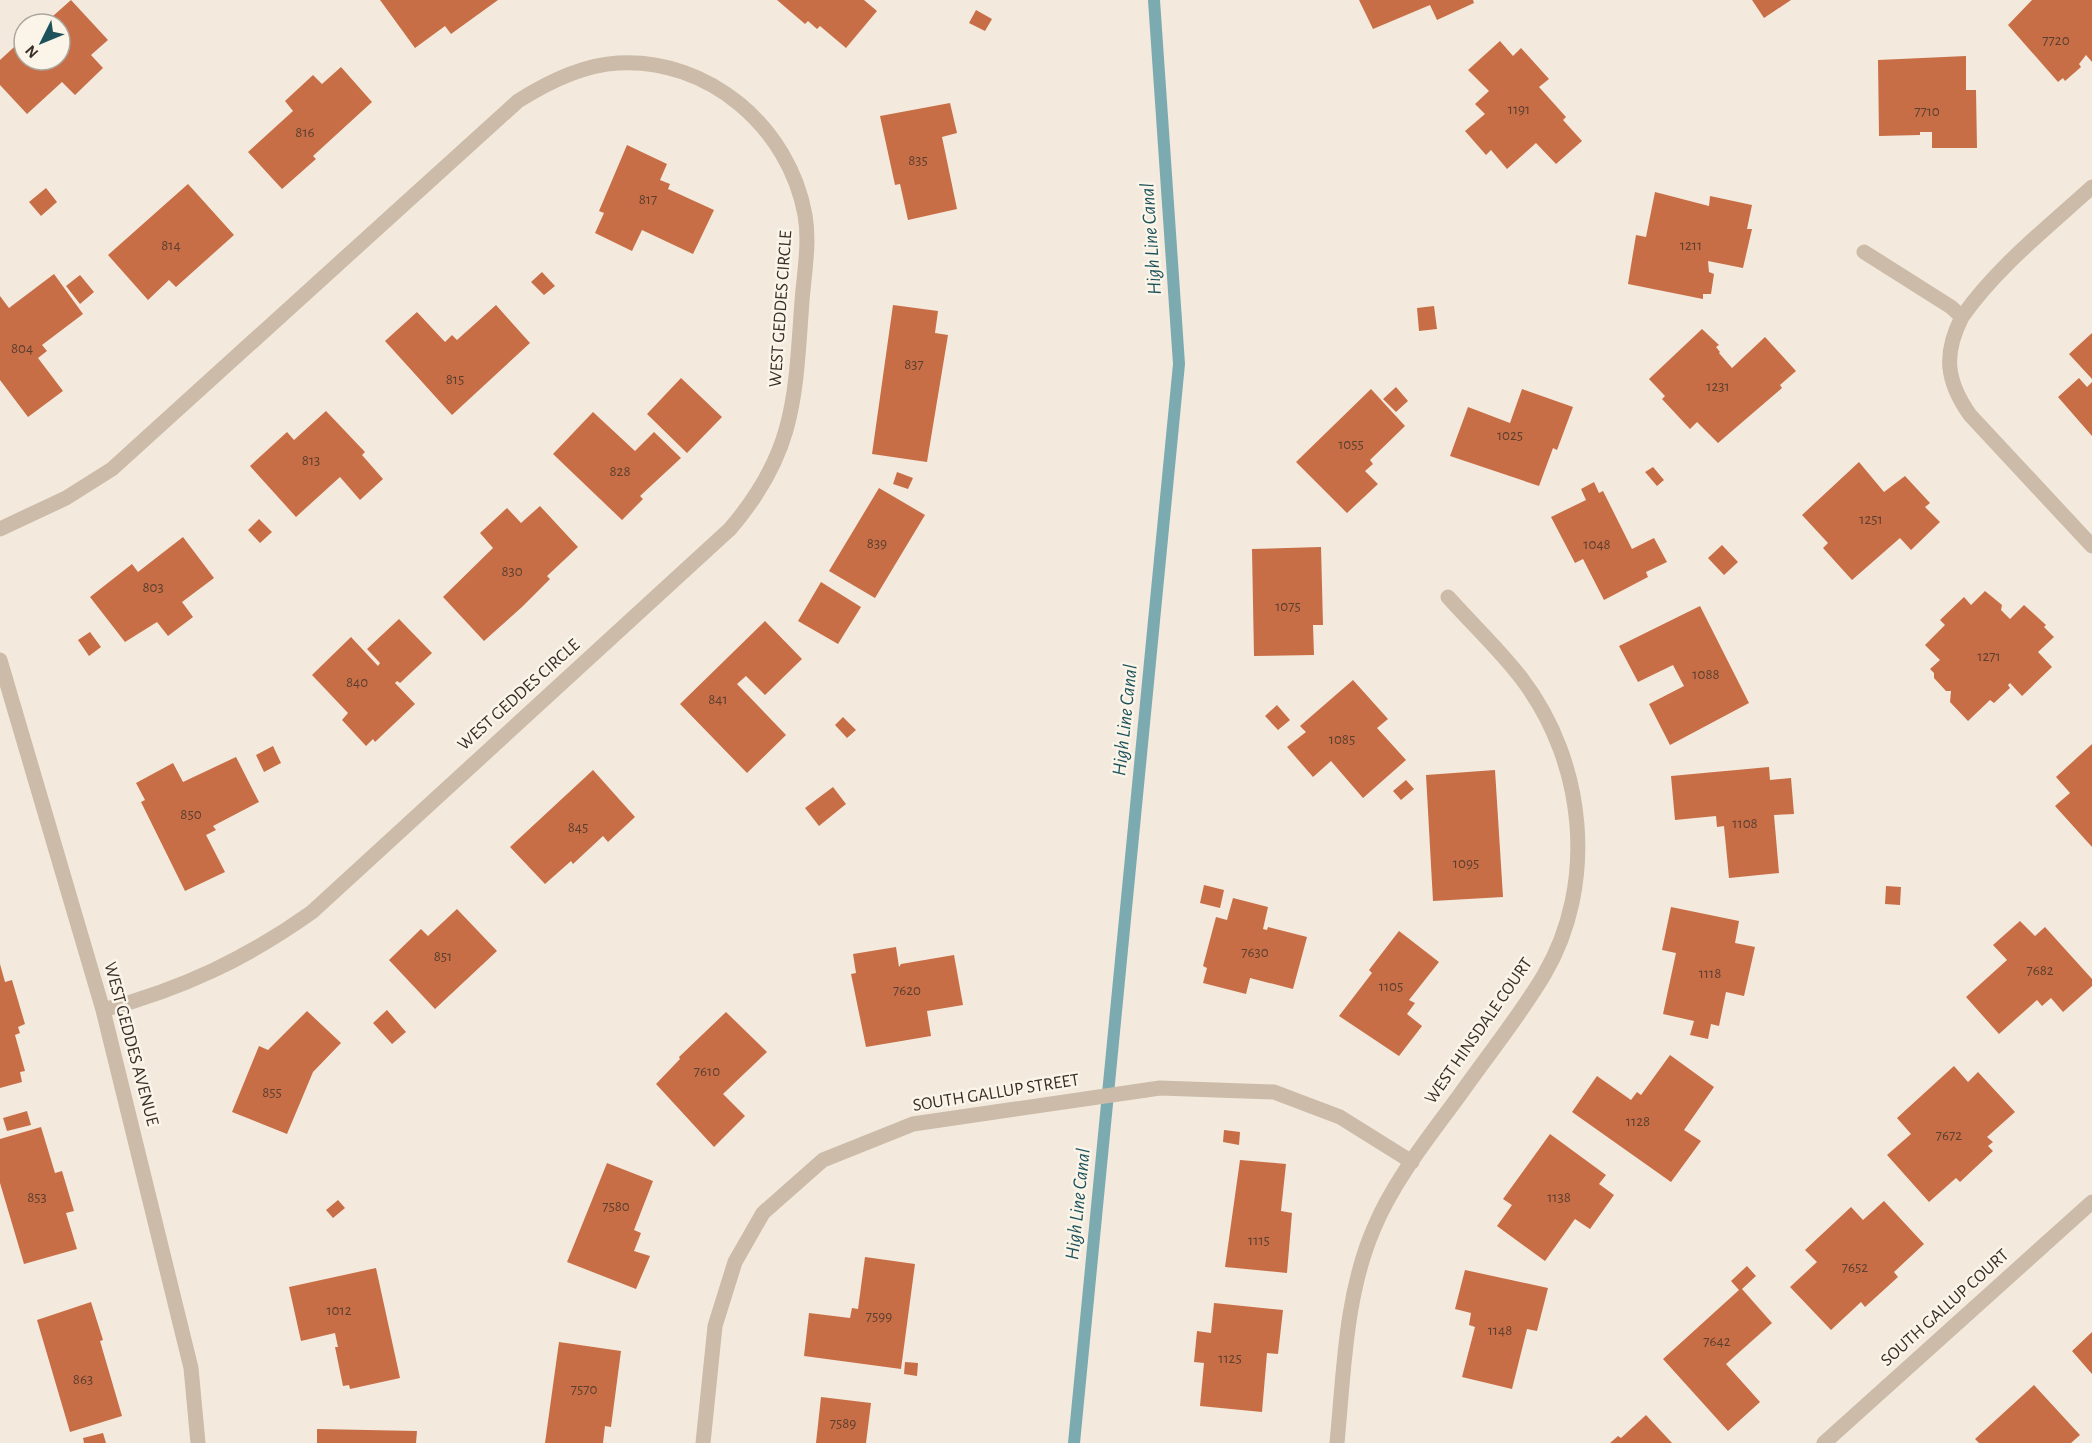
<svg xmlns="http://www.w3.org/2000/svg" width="2092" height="1443" font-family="'Alegreya Sans',sans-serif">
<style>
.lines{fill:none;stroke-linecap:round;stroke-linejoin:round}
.stream{stroke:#7babb1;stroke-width:12}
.building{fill:#c86e46}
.minor{stroke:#cbbba8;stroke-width:15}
.labels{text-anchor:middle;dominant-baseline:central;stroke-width:5;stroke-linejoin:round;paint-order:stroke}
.number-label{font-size:15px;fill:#5c3f30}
.street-label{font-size:18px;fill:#382f29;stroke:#faf4e9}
.water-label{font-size:20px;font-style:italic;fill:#1d525b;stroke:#faf4e9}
</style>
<rect width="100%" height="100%" fill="#f3eadd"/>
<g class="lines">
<!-- stream -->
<path class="stream" d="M1074 1443 1179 364 1154 0"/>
</g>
<!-- building -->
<path class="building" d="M71 0 108 40 91 55 103 68 75 95 62 82 27 114 0 85V60L24 38V60H60V24H44Z
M380 0H498L451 34 445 26 415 48Z
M777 0H864L877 11 846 48 820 26 817 29 808 21 805 24Z
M1359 0H1473L1474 3 1437 20 1430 5 1373 29Z
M1752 0H1791L1764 18Z
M2032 0H2092V62L2086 55 2079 64 2081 67 2065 81 2063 78 2058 82 2008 25Z
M976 10 992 19 985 31 969 23Z
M1500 41 1513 56 1521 48 1549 79 1539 87 1566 117 1563 120 1582 141 1556 164 1536 143 1507 169 1491 150 1486 155 1465 131 1485 114 1475 104 1489 91 1468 70Z
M1966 56V90H1976L1977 148H1932V132H1920V135L1879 136 1878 60Z
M341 67 372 102 313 156 316 159 282 189 248 152 293 111 285 101 313 75 322 84Z
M950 103 957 133 942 137 957 209 908 220 900 184 895 185 880 116Z
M627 145 667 164 660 180 670 184 668 189 714 210 693 254 642 230 632 251 595 233 604 213 599 211Z
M188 184 234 235 176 287 169 280 148 300 108 255Z
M46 188 57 202 41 216 29 202Z
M1655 192 1709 206 1710 196 1752 205 1747 229H1752L1743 268 1708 261 1709 272 1714 274 1711 294H1703V299L1628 284 1636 235 1646 237Z
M542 272 555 286 544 295 531 282Z
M54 274 83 314 42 345 47 351 38 358 63 391 28 417 0 380V296L9 308Z
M80 275 94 292 80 304 66 286Z
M496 305 530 343 452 415 385 341 417 312 445 342 452 335 457 340Z
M893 305 938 311 935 333 948 335 927 462 872 454Z
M1434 306 1437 329 1419 331 1417 308Z
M1702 329 1719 345 1716 347 1720 352 1719 353 1732 368 1765 337 1796 371 1780 385 1782 388 1718 443 1697 422 1690 429 1662 399 1665 396 1649 379Z
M2092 333V379L2069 354Z
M681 378 722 417 687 453 647 414Z
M2079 378 2087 387 2092 382V436L2058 397Z
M1396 387 1408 401 1396 412 1383 399Z
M1371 389 1405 426 1370 460 1373 464 1365 471 1378 484 1347 513 1296 462Z
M1522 389 1573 407 1557 450 1553 448 1539 486 1450 456 1468 407 1510 423Z
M326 411 365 452 362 455 383 479 360 500 340 477 296 517 250 466 287 432 294 440Z
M593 412 635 451 654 432 681 458 640 496 643 499 622 520 553 454Z
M1859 462 1884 492 1905 476 1930 503 1925 507 1940 522 1911 550 1900 538 1852 580 1823 548 1828 543 1802 515Z
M1653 467 1664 480 1657 486 1645 472Z
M897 472 913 478 908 489 893 484Z
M1594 482 1599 493 1603 491 1632 549 1654 538 1667 562 1646 572 1648 577 1604 600 1583 559 1575 563 1551 517 1586 500 1581 489Z
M879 488 925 515 875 598 829 571Z
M540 506 578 547 547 576 550 579 522 607 484 641 443 597 493 548 480 533 507 508 521 523Z
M259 519 272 532 260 543 248 530Z
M183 537 214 578 182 602 193 617 168 636 157 622 125 642 90 597 132 564 138 572Z
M1722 545 1738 562 1724 575 1708 558Z
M1321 547 1323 625H1313L1314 655 1254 656 1252 549Z
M821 582 861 607 838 644 798 621Z
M1985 591 2002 605 2001 610 2010 619 2024 605 2046 625 2044 627 2054 637 2038 652 2052 667 2022 696 2010 683 2008 685 2010 688 1994 703 1990 700 1968 721 1950 702 1951 691H1946L1934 678V673L1930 669 1940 660 1925 645 1945 625 1940 620 1964 597 1971 605Z
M1700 606 1749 703 1670 745 1649 704 1684 686 1673 665 1638 682 1619 646Z
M399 619 432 653 400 683 397 681 395 683 415 704 375 742 373 739 366 746 342 720 348 713 312 675 351 637 378 666 380 663 367 649Z
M765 621 802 659 765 695 746 676 737 684 786 735 747 773 680 704Z
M90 632 101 647 89 656 78 640Z
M1353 680 1388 719 1377 728 1406 760 1363 798 1331 761 1313 777 1287 747 1306 732 1300 726Z
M1277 705 1290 720 1278 730 1265 716Z
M843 717 856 730 847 738 835 725Z
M2092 744V847L2055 806 2070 793 2056 777Z
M273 746 281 763 264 772 256 755Z
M236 757 259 802 213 826 216 830 206 835 225 872 185 891 141 802 145 800 136 783 173 763 183 782Z
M1769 767 1770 780 1791 778 1794 814 1774 815 1779 873 1729 878 1724 826 1717 827 1716 816 1675 820 1671 776Z
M593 770 635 817 608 842 603 836 573 864 571 861 545 884 510 847Z
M1495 770 1503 897 1433 901 1426 775Z
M1406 780 1414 789 1401 800 1393 791Z
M833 787 846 804 819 826 805 808Z
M1204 885 1224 890 1220 908 1200 903Z
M1886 886 1901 887 1900 905 1885 904Z
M1233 898 1268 907 1263 929 1267 930 1268 927 1307 937 1293 989 1250 978 1246 994 1203 983 1207 968 1203 966 1216 917 1227 920Z
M1671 907 1739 921 1735 943 1755 947 1744 996 1726 992 1719 1026 1711 1024 1708 1039 1690 1035 1694 1021 1663 1014 1676 953 1662 950Z
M457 909 497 951 435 1009 389 960 421 929 428 936Z
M2020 921 2035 936 2045 927 2092 979V986L2063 1012 2051 998 2042 1006 2037 1000 1999 1034 1966 997 2007 960 1993 945Z
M1399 931 1439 962 1409 1000 1415 1003 1407 1014 1422 1026 1399 1056 1339 1016 1372 973 1369 970Z
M896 947 899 967 901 964 954 955 963 1005 927 1011 931 1036 866 1047 851 974 856 973 853 954Z
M0 964 5 982 12 980 25 1024 18 1027 20 1033 15 1035 25 1071 20 1072 22 1082 0 1088Z
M387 1010 406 1032 392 1044 373 1023Z
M307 1011 341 1043 313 1072 287 1134 232 1112 259 1046 268 1050Z
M726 1012 767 1052 723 1094 745 1116 714 1147 656 1084 680 1059 679 1057Z
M1670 1055 1714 1087 1684 1130 1701 1141 1671 1182 1572 1112 1597 1076 1631 1100 1637 1092 1641 1095Z
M1954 1066 1968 1082 1978 1072 2015 1112 1987 1137 1993 1142 1988 1146 1993 1151 1960 1182 1956 1178 1929 1202 1887 1155 1911 1134 1897 1118Z
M27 1111 31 1125 7 1131 3 1118Z
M41 1127 55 1173 62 1171 74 1211 66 1213 77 1249 24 1264 0 1183V1139Z
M1224 1130 1240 1132 1239 1145 1223 1142Z
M1550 1134 1606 1175 1599 1184 1614 1195 1590 1229 1575 1219 1545 1261 1497 1226 1512 1205 1503 1199Z
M1240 1160 1286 1164 1281 1211 1292 1213 1287 1273 1225 1267Z
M607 1163 653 1181 634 1230 641 1233 634 1251 650 1256 636 1289 567 1262Z
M338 1200 345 1208 333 1218 326 1210Z
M1884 1201 1924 1244 1894 1272 1898 1277 1865 1307 1861 1302 1831 1330 1790 1287 1817 1262 1805 1250 1851 1207 1863 1220Z
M865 1257 915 1264 901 1369 804 1356 809 1313 850 1318 852 1308 858 1309Z
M1747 1266 1756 1276 1742 1289 1772 1323 1726 1364 1760 1402 1728 1431 1663 1359 1739 1290 1731 1281Z
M376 1268 400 1378 350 1389 349 1385 343 1386 335 1347H338L335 1333 301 1341 289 1287Z
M1465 1270 1548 1288 1537 1331 1527 1329 1512 1389 1462 1377 1475 1327 1469 1325 1471 1313 1455 1309Z
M91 1302 103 1340 100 1341 122 1416 70 1432 37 1320Z
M1214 1303 1283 1310 1278 1354 1267 1353 1262 1412 1200 1406 1204 1363 1194 1362 1197 1331 1211 1333Z
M2092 1332V1374L2072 1351Z
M559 1342 621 1351 611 1427 605 1426 603 1443H545Z
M905 1362 918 1363 917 1376 904 1374Z
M2034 1385 2080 1435 2071 1443H1979L1975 1439Z
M821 1397 871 1403 866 1443H816Z
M1646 1415 1672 1443H1610L1618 1436 1621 1438Z
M317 1429 417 1431 416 1443H317Z
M103 1433 106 1443H84L83 1438Z"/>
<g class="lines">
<!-- minor -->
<path class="minor" d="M1864 252 1951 307 1962 317C1943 354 1946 381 1970 415L2092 546
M1962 317C1997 267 2048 227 2092 187
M0 529 66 498 112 469 518 101C548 82 582 65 618 63 709 58 789 127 805 215 810 243 804 274 802 301 795 397 796 452 730 529L312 912C246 959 182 989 103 1010
M0 660 103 1010 191 1368 198 1443
M703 1443 715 1326 735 1262 763 1213 823 1160 913 1124 1160 1088 1274 1092 1340 1117 1412 1162
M1337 1443C1344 1371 1345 1295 1374 1228 1394 1180 1429 1137 1459 1096 1487 1056 1519 1017 1544 975 1598 883 1585 762 1522 679 1500 650 1472 624 1448 597
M1824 1443 2092 1202"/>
</g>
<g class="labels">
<!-- number labels -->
<g class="number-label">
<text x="2056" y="40">7720</text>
<text x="1519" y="109">1191</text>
<text x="1927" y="111">7710</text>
<text x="305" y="132">816</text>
<text x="918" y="160">835</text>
<text x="648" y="199">817</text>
<text x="171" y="245">814</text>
<text x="1691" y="245">1211</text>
<text x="22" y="348">804</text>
<text x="914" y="364">837</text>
<text x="455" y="379">815</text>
<text x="1718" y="386">1231</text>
<text x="1510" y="435">1025</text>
<text x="1351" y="444">1055</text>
<text x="311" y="460">813</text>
<text x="620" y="471">828</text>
<text x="1871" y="519">1251</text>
<text x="877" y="543">839</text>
<text x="1597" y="544">1048</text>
<text x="512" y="571">830</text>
<text x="153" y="587">803</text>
<text x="1288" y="606">1075</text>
<text x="1989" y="656">1271</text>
<text x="1706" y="674">1088</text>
<text x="357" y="682">840</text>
<text x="718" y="699">841</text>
<text x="1342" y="739">1085</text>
<text x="191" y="814">850</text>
<text x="1745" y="823">1108</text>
<text x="578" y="827">845</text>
<text x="1466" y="863">1095</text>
<text x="1255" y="952">7630</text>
<text x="443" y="956">851</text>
<text x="2040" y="970">7682</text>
<text x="1710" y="973">1118</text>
<text x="1391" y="986">1105</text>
<text x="907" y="990">7620</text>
<text x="707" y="1071">7610</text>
<text x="272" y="1092">855</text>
<text x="1638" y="1121">1128</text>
<text x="1949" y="1135">7672</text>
<text x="37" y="1197">853</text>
<text x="1559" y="1197">1138</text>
<text x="616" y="1206">7580</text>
<text x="1259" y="1240">1115</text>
<text x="1855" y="1267">7652</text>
<text x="339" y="1310">1012</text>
<text x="879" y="1316">7599</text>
<text x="1500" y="1330">1148</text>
<text x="1717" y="1341">7642</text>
<text x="1230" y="1358">1125</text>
<text x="83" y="1379">863</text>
<text x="584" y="1389">7570</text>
<text x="843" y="1423">7589</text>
</g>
<!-- street labels -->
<g class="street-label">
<text transform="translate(781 309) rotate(-86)">WEST GEDDES CIRCLE</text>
<text transform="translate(519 695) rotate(-42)">WEST GEDDES CIRCLE</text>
<text transform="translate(1479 1031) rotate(-55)">WEST HINSDALE COURT</text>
<text transform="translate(131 1044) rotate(75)">WEST GEDDES AVENUE</text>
<text transform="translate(996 1093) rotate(-9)">SOUTH GALLUP STREET</text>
<text transform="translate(1945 1308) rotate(-42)">SOUTH GALLUP COURT</text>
</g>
<!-- water labels -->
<g class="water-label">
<text transform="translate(1151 239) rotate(-94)">High Line Canal</text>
<text transform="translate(1125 720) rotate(-84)">High Line Canal</text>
<text transform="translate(1078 1204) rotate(-84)">High Line Canal</text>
</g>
</g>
<!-- north arrow -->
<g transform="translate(42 42) rotate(227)"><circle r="28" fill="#faf4e9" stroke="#aca59c" stroke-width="1.5"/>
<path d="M0-4.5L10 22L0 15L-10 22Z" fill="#1d525b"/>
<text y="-9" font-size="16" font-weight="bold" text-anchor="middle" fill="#382f29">N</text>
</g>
</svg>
